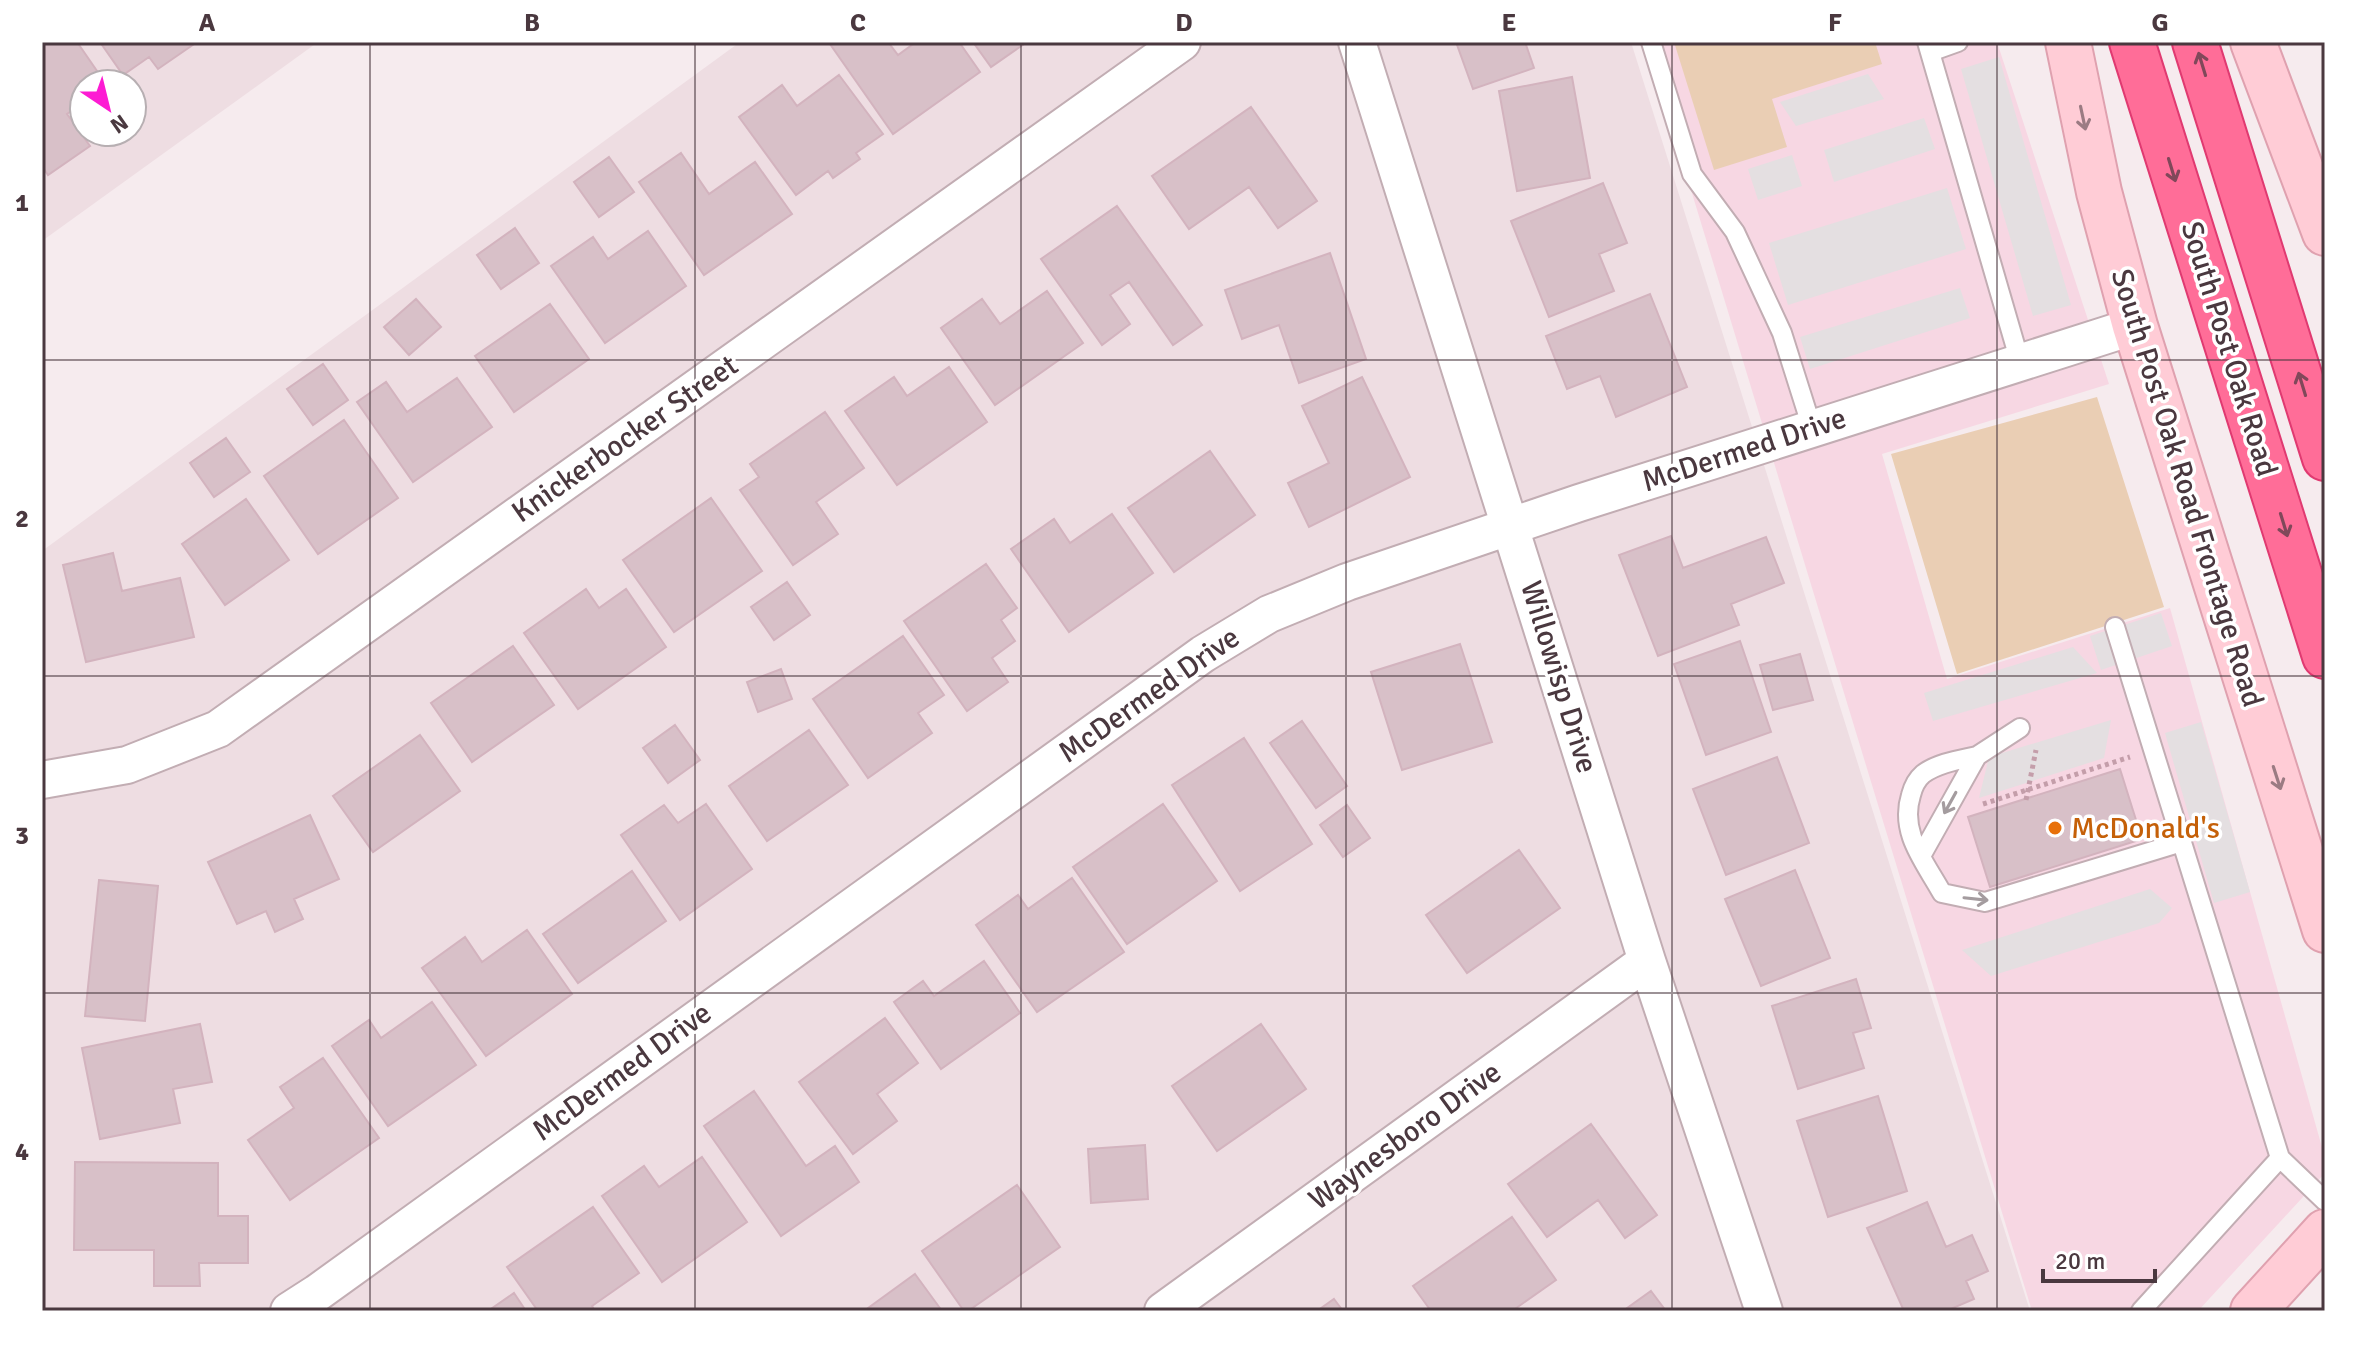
<svg xmlns="http://www.w3.org/2000/svg" width="2367" height="1353" font-family="Signika,sans-serif">
<style>
.residential{fill:#eedde2;fill-rule:evenodd}
.commercial{fill:#f7d7e3}
.green{fill:#eaceb4}
.parking{fill:#e4dfe1}
.building{fill:#d8c0c8;stroke:#d3b3be;stroke-width:2}
.lines{fill:none;stroke-linecap:round;stroke-linejoin:round}
.service-casing{stroke:#c2adb3;stroke-width:22}
.minor-casing{stroke:#c2adb3;stroke-width:40}
.secondary-casing{stroke:#dfa1af;stroke-width:48}
.motorway-casing{stroke:#e03a71;stroke-width:48}
.path{stroke:#c49eaa;stroke-width:5;stroke-dasharray:4 4;stroke-linecap:butt}
.service{stroke:#fff;stroke-width:18}
.minor{stroke:#fff;stroke-width:36}
.secondary{stroke:#ffccd6;stroke-width:44}
.motorway{stroke:#ff6d98;stroke-width:44}
.oneway{stroke:#80485a}
.oneway2{stroke:#9b7b83}
.oneway3{stroke:#a49c9f}
.grid{fill:none;stroke:#4a383f;stroke-width:2;stroke-opacity:0.55}
.food-dot{fill:#e8710a;stroke:#fff;stroke-width:3}
.labels{text-anchor:middle;dominant-baseline:central;stroke-width:7;stroke-linejoin:round;paint-order:stroke}
.street-label{font-size:30px;fill:#4a383f;stroke:#fff}
.food-label{font-size:30px;fill:#c56008;stroke:#fff;text-anchor:start}
.neatline{fill:none;stroke:#4a383f;stroke-width:3}
.grid-label{font-size:26px;text-anchor:middle;font-weight:bold;fill:#4a383f}
</style>
<rect width="100%" height="100%" fill="#f6ebee"/>
<!-- residential -->
<path class="residential" d="M42 42H318L42 241ZM84 84H132V132H84Z
M740 42H1631L2030 1311H42V551Z"/>
<!-- commercial -->
<path class="commercial" d="M1646 42H1997L2109 384 1882 454 1947 679 2170 608 2325 1158V1173L2198 1311H2032Z"/>
<!-- green -->
<path class="green" d="M1674 42H1875L1882 64 1772 99 1787 147 1714 170Z
M2097 397 2164 607 1957 674 1891 454Z"/>
<!-- parking -->
<path class="parking" d="M1999 57 2071 305 2033 316 1961 69Z
M1868 74 1884 99 1796 126 1780 102Z
M1924 118 1935 149 1834 182 1824 150Z
M1792 155 1802 186 1758 200 1748 169Z
M1947 188 1966 249 1788 305 1769 243Z
M1960 288 1970 318 1810 369 1800 337Z
M2161 613 2172 646 2101 670 2090 636Z
M2073 647 2097 673 1933 721 1924 693Z
M2111 720 2104 758 1979 798 1989 757Z
M2201 722 2250 892 2214 903 2165 733Z
M2150 889 2172 908 2159 923 1991 976 1962 950Z"/>
<!-- building -->
<path class="building" d="M42 42H77L106 84H84V102L67 114 90 146 48 175 42 166Z
M100 42H197L158 69 149 57 123 75Z
M833 42H888L898 55 916 42H959L980 72 893 134 830 44Z
M973 42H1027L991 67Z
M1456 42H1525L1534 68 1473 89Z
M839 75 883 134 856 153 860 159 833 178 828 171 796 195 739 117 782 85 797 106Z
M1572 77 1590 178 1517 191 1499 91Z
M1251 107 1317 201 1278 228 1249 187 1189 229 1152 176Z
M681 153 709 194 755 162 792 214 704 275 639 182Z
M609 157 634 192 599 217 574 182Z
M1603 183 1627 243 1599 254 1614 291 1549 317 1511 221Z
M1117 206 1202 325 1173 345 1129 282 1110 295 1130 324 1102 345 1041 259Z
M515 228 539 263 501 289 477 255Z
M648 231 686 286 605 343 551 266 593 237 608 259Z
M1330 253 1366 359 1299 383 1279 325 1242 339 1225 290Z
M1047 291 1083 343 995 405 941 328 982 299 1000 324Z
M1650 294 1687 387 1616 417 1600 376 1567 389 1546 336Z
M416 299 441 327 409 355 384 327Z
M550 304 589 359 514 412 475 356Z
M323 364 348 400 313 425 287 389Z
M949 367 987 422 897 485 845 411 894 377 907 396Z
M1362 377 1410 477 1309 527 1288 483 1329 463 1302 406Z
M457 378 492 427 413 482 357 402 386 382 407 412Z
M825 412 864 468 816 502 838 534 793 565 740 490 759 477 750 464Z
M344 420 398 498 318 554 264 476Z
M226 438 250 472 214 497 190 463Z
M1210 451 1255 515 1174 572 1128 508Z
M711 498 762 571 674 632 623 560Z
M246 499 289 560 225 605 182 544Z
M1112 514 1153 573 1069 632 1011 549 1054 519 1070 543Z
M1671 536 1683 568 1766 537 1784 583 1731 604 1739 625 1658 656 1619 555Z
M113 553 122 591 180 578 194 637 86 662 63 565Z
M986 564 1017 608 1001 620 1015 641 992 658 1008 682 967 711 904 621Z
M787 582 810 615 774 640 751 607Z
M586 589 599 608 626 589 666 647 578 709 524 633Z
M903 636 944 695 918 713 932 733 868 778 813 699Z
M1740 641 1771 732 1706 755 1674 664Z
M1460 644 1492 742 1402 770 1371 672Z
M513 646 554 705 472 762 431 703Z
M1800 654 1813 700 1773 710 1760 665Z
M781 669 792 699 758 712 747 682Z
M1302 721 1347 786 1316 808 1270 743Z
M675 725 700 760 668 783 643 748Z
M809 730 848 785 767 841 729 786Z
M420 735 460 791 373 852 333 796Z
M1244 738 1312 844 1240 891 1172 785Z
M1777 757 1809 843 1726 875 1693 789Z
M2120 769 2142 839 1990 887 1968 817Z
M706 804 752 869 680 920 621 835 664 805 678 823Z
M1163 804 1217 881 1127 944 1073 867Z
M1347 805 1370 838 1343 857 1320 825Z
M310 815 339 879 294 899 303 919 275 932 266 911 237 924 208 862Z
M1519 850 1560 908 1467 973 1426 915Z
M1795 870 1830 958 1761 986 1725 899Z
M632 871 666 921 578 983 543 934Z
M1072 878 1124 952 1037 1012 976 925 1018 895 1028 909Z
M99 880 158 886 145 1021 85 1016Z
M527 930 572 994 486 1056 422 968 465 937 482 962Z
M984 961 1020 1013 941 1069 894 1002 923 981 934 996Z
M1856 979 1871 1028 1853 1033 1864 1068 1798 1089 1772 1006Z
M432 1002 476 1065 388 1126 332 1046 369 1020 381 1038Z
M885 1018 918 1063 877 1094 897 1121 853 1154 799 1082Z
M200 1024 212 1082 173 1089 180 1123 100 1139 82 1048Z
M1261 1024 1306 1089 1217 1151 1172 1086Z
M323 1058 379 1138 290 1200 248 1140 294 1108 280 1087Z
M754 1091 806 1166 835 1146 859 1182 781 1236 704 1126Z
M1878 1096 1907 1191 1828 1217 1797 1121Z
M1591 1124 1657 1215 1625 1238 1598 1200 1547 1237 1508 1184Z
M1145 1145 1148 1199 1091 1203 1088 1149Z
M702 1157 747 1222 662 1282 602 1196 644 1166 659 1187Z
M75 1162 218 1163V1216H248V1263H199L200 1286H154V1250H74Z
M1017 1185 1060 1247 968 1311H964L922 1251Z
M1927 1202 1946 1247 1972 1235 1988 1271 1966 1281 1974 1299 1946 1311H1904L1867 1228Z
M593 1207 639 1273 592 1306 595 1311H538L507 1267Z
M1512 1217 1556 1280 1512 1311H1431L1413 1286Z
M915 1274 942 1311H864Z
M1651 1291 1666 1311H1623Z
M514 1293 526 1311H488Z
M1334 1299 1343 1311H1317Z"/>
<g class="lines">
<defs>
<path id="service" d="M1651 42 1692 174 1735 232 1782 333 1812 428
M1927 42 2020 362
M1930 52 1958 42
M2115 627 2280 1158 2325 1201
M1977 756C1959 760 1938 763 1923 774 1916 780 1913 787 1911 795 1899 833 1925 862 1942 893L1985 902 2182 842
M1921 856 1977 756 2020 728
M2141 1311 2280 1158"/>
<path id="minor" d="M1357 42 1647 961 1764 1311
M42 780 127 765 218 729 1182 42
M289 1311 317 1293 1203 654 1269 614 1347 582 1579 503 2135 326
M1163 1311 1647 961"/>
<path id="secondary" d="M2068 42 2099 192 2135 326 2325 930
M2253 42 2325 233
M2253 1311 2325 1232"/>
<path id="motorway" d="M2132 42 2325 656
M2195 42 2325 458"/>
</defs>
<!-- service casing -->
<use href="#service" class="service-casing"/>
<!-- minor casing -->
<use href="#minor" class="minor-casing"/>
<!-- secondary casing -->
<use href="#secondary" class="secondary-casing"/>
<!-- motorway casing -->
<use href="#motorway" class="motorway-casing"/>
<!-- path -->
<path class="path" d="M2026 800 2036 750
M1983 804 2130 757"/>
<!-- service -->
<use href="#service" class="service"/>
<!-- minor -->
<use href="#minor" class="minor"/>
<!-- secondary -->
<use href="#secondary" class="secondary"/>
<!-- motorway -->
<use href="#motorway" class="motorway"/>
</g>
<!-- one-way arrows -->
<defs><path id="oneway-shaft" d="M-6 0H5M1.5-3L5.5 0L1.5 3" fill="none" stroke-width="1.6" stroke-linecap="round" stroke-linejoin="round" transform="scale(2)"/></defs>
<g class="oneway">
<use href="#oneway-shaft" transform="translate(2202 64) rotate(-107)"/>
<use href="#oneway-shaft" transform="translate(2172 170) rotate(73)"/>
<use href="#oneway-shaft" transform="translate(2302 384) rotate(-107)"/>
<use href="#oneway-shaft" transform="translate(2284 525) rotate(73)"/>
</g>
<g class="oneway2">
<use href="#oneway-shaft" transform="translate(2083 118) rotate(78)"/>
<use href="#oneway-shaft" transform="translate(2277 778) rotate(72)"/>
</g>
<g class="oneway3">
<use href="#oneway-shaft" transform="translate(1950 803) rotate(119)"/>
<use href="#oneway-shaft" transform="translate(1976 899) rotate(6)"/>
</g>
<!-- grid -->
<path class="grid" d="M370 42V1311M695 42V1311M1021 42V1311M1346 42V1311M1672 42V1311M1997 42V1311M42 360H2325M42 676H2325M42 993H2325"/>
<!-- markers -->
<circle class="food-dot" cx="2055" cy="828" r="8"/>
<g class="labels">
<!-- street labels -->
<g class="street-label">
<text transform="translate(2229 349) rotate(73)">South Post Oak Road</text>
<text transform="translate(625 439) rotate(-35)">Knickerbocker Street</text>
<text transform="translate(1744 450) rotate(-18)">McDermed Drive</text>
<text transform="translate(2187 488) rotate(73)">South Post Oak Road Frontage Road</text>
<text transform="translate(1559 677) rotate(73)">Willowisp Drive</text>
<text transform="translate(1149 695) rotate(-35)">McDermed Drive</text>
<text transform="translate(622 1072) rotate(-36)">McDermed Drive</text>
<text transform="translate(1405 1136) rotate(-36)">Waynesboro Drive</text>
</g>
<!-- food labels -->
<g class="food-label">
<text x="2071" y="828">McDonald's</text>
</g>
</g>
<!-- border -->
<rect width="2367" height="1353" fill="none" stroke="#ffffff" stroke-width="88"/>
<!-- north arrow -->
<g transform="translate(108 108) rotate(145)"><circle r="38" fill="#ffffff" stroke="#b7afb2" stroke-width="2"/>
<path d="M0-6L14 30L0 20L-14 30Z" fill="#fd1bd3"/>
<text y="-12" font-size="22" font-weight="bold" text-anchor="middle" fill="#4a383f">N</text>
</g>
<!-- scale -->
<path d="M2043 1269v12h112v-12" fill="none" stroke="#4a383f" stroke-width="4"/>
<text x="2055" y="1269" font-size="24" fill="#4a383f" stroke="#ffffff" stroke-width="6" paint-order="stroke">20 m</text>
<rect x="44" y="44" width="2279" height="1265" class="neatline"/>
<g class="grid-label">
<text x="207" y="31">A</text>
<text x="532" y="31">B</text>
<text x="858" y="31">C</text>
<text x="1184" y="31">D</text>
<text x="1509" y="31">E</text>
<text x="1835" y="31">F</text>
<text x="2160" y="31">G</text>
<text x="22" y="211">1</text>
<text x="22" y="527">2</text>
<text x="22" y="844">3</text>
<text x="22" y="1160">4</text>
</g>
</svg>
